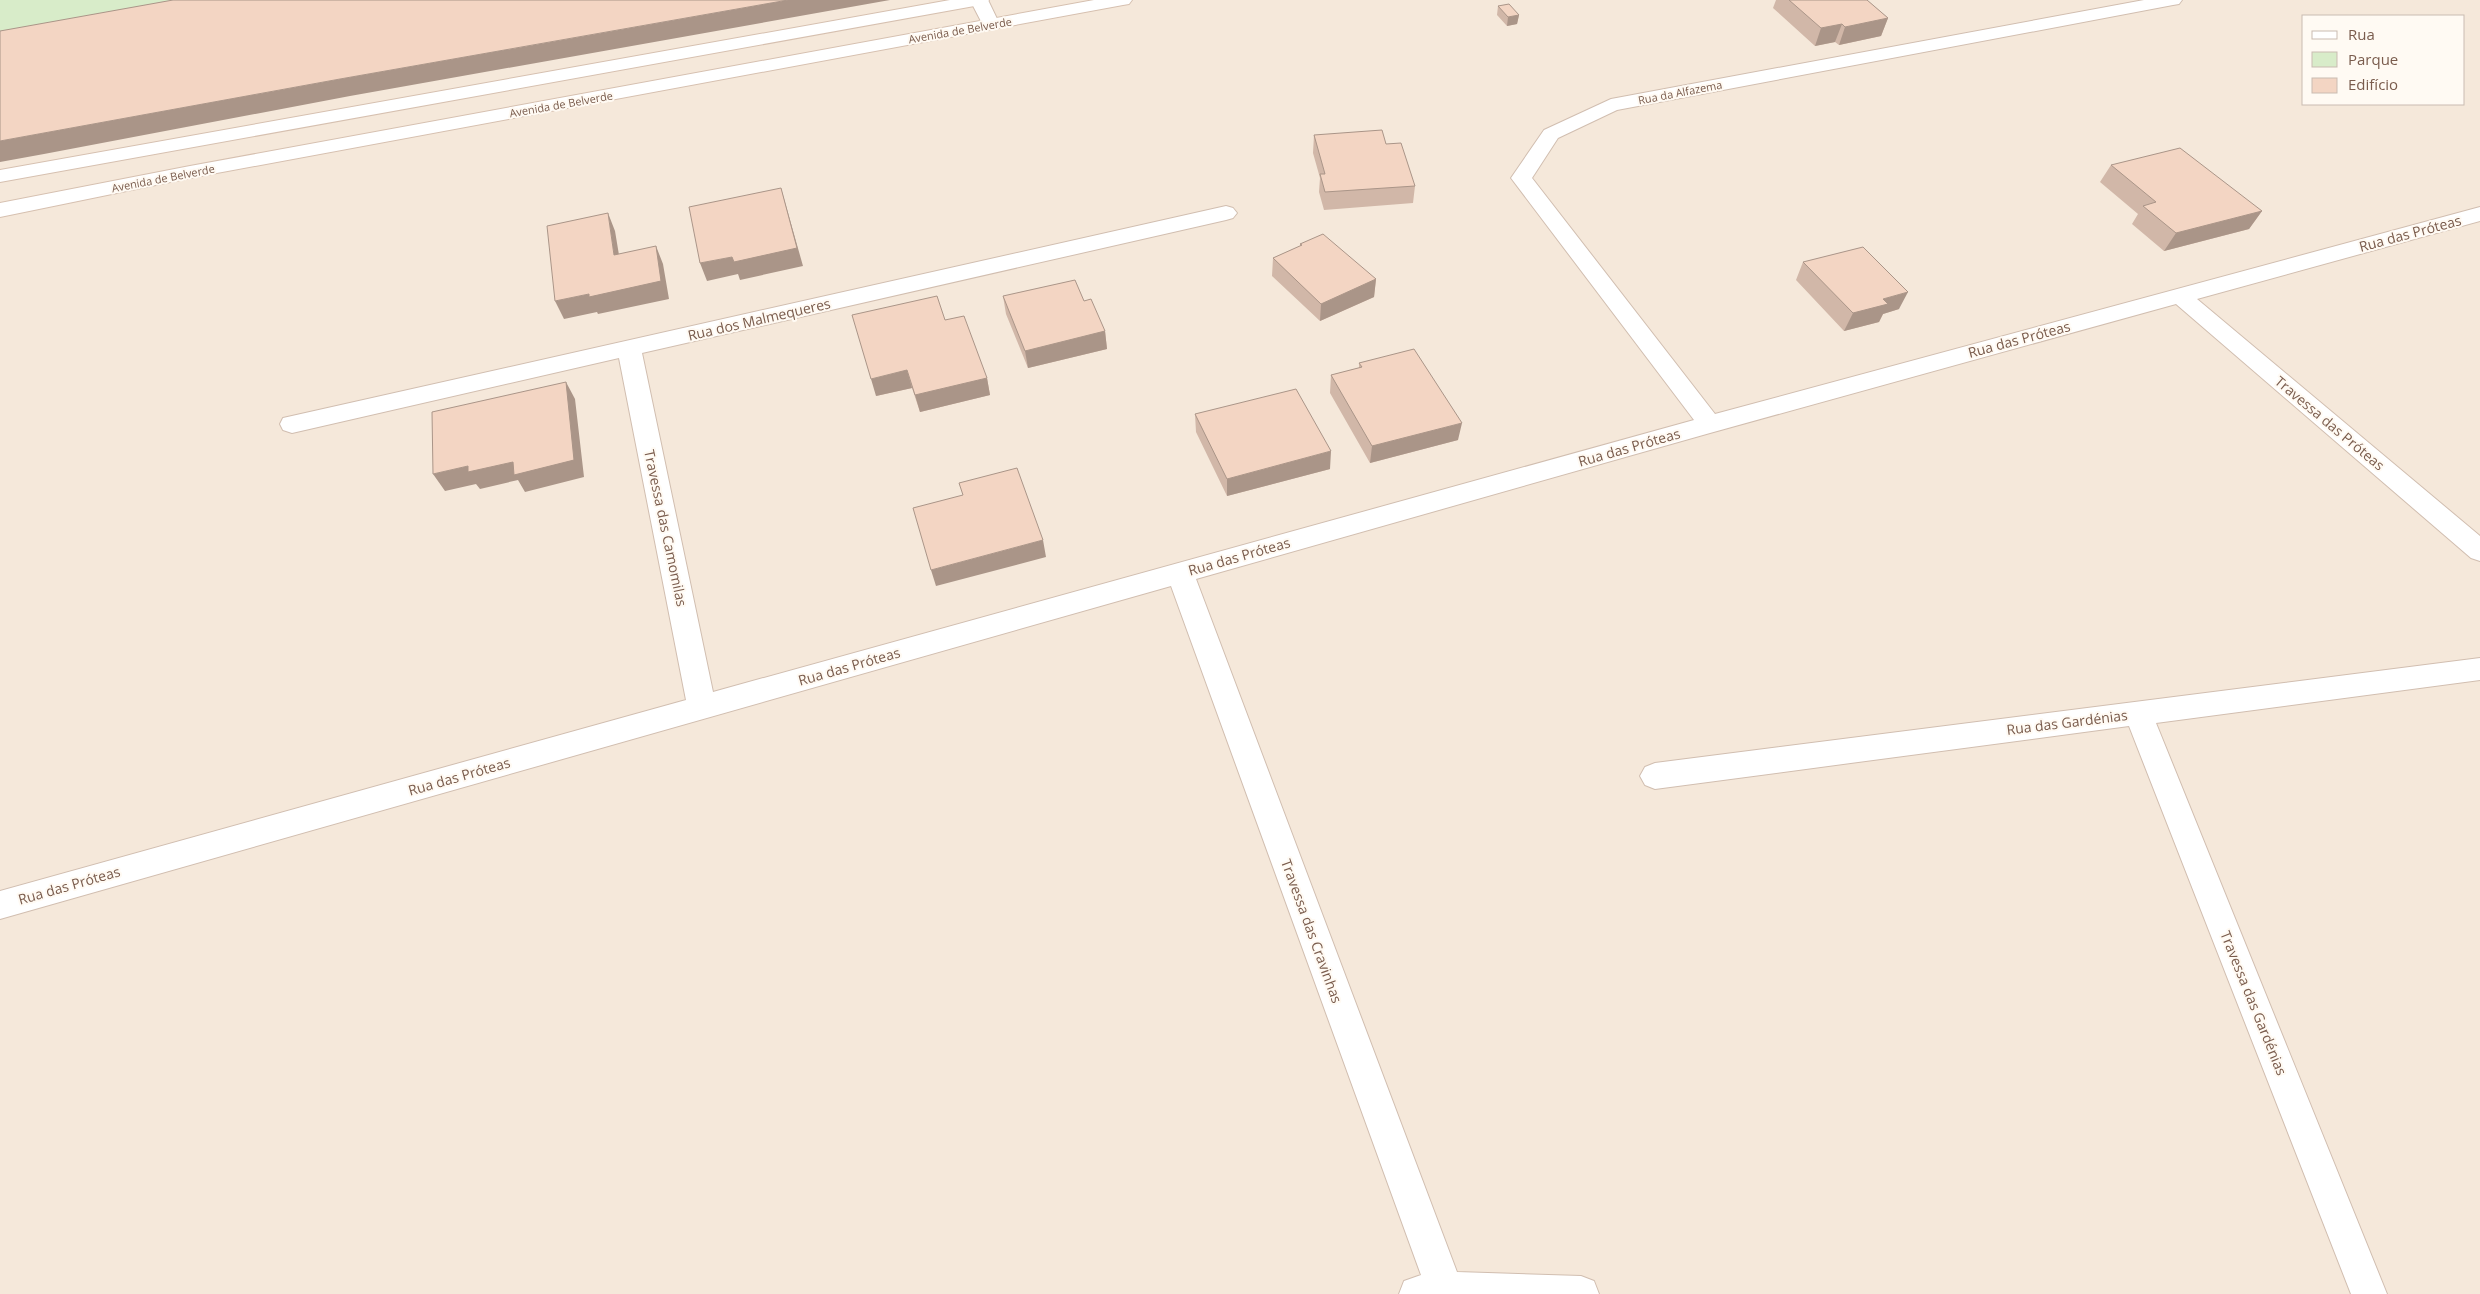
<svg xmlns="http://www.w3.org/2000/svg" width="2480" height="1294" font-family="'Open Sans',sans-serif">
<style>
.residential{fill:#f5e8da;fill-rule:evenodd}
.green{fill:#d8ecc9}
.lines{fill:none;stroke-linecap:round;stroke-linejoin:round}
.minor-casing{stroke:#d1beb0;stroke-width:2}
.secondary-casing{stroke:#d6c0b0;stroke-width:2}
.minor{fill:#fff;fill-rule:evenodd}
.secondary{fill:#fff;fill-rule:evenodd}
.wall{fill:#d1b7a8}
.shaded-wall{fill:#aa9588}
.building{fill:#f3d5c3;stroke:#aa9588}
.labels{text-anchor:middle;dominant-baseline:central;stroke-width:4;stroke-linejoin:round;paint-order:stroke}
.far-street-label{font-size:11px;fill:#7a5c4d;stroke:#fffaf3}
.street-label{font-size:14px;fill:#7a5c4d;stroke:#fffaf3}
</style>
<rect width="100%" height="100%" fill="#fdf6ec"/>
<!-- residential -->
<path class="residential" d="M297 0H2480V1294H0V52ZM2304 16H2464V104H2304Z"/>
<!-- green -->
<path class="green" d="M0 0H297L0 52Z"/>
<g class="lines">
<defs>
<path id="minor" d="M970 0H988L1000 25 997 29H985Z
M2144 0H2182L2179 4 2173 5 1617 110 1558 138 1532 178 1715 414 2480 207V221L2197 299 2480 536V561L2471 558 2176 304 1710 433 1196 579 1457 1272 1581 1276 1594 1281 1599 1294H1399L1404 1281 1421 1275 1171 586 0 919V891L686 700 619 358 292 433 283 430 280 424 283 418 1226 206 1233 208 1237 213 1233 218 1226 220 642 353 713 692 1694 420 1511 178 1544 130 1611 99Z
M2480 658V680L2156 723 2387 1294H2351L2129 726 1655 789 1645 785 1640 776 1645 767 1655 763Z"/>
<path id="secondary" d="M950 0H989L986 4 980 5 0 182V170Z
M1094 0H1132L1129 4 1123 5 190 178 0 217V203L190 166Z"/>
</defs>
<!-- minor casing -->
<use href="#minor" class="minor-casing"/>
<!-- secondary casing -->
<use href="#secondary" class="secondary-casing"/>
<!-- minor -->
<use href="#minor" class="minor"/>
<!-- secondary -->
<use href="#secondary" class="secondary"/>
</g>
<!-- wall -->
<path class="wall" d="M1776 0H1867L1888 18 1881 36 1839 45 1835 42 1815 46 1773 8Z
M1498 6 1519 15 1517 24 1507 26 1497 15Z
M1314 135 1386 144 1415 186 1413 203 1324 210 1319 192 1320 178 1313 153Z
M2111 165 2262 211 2249 229 2164 251 2132 224 2138 214 2100 182Z
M1300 244 1376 279 1374 297 1320 321 1272 276 1273 258 1300 246Z
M1803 262 1899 309 1883 314 1879 322 1844 331 1796 280Z
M1003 296 1084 301 1105 331 1107 349 1028 368 1006 314Z
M945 320 987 378 990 395 920 412 912 388 876 396Z
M1359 363 1458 440 1370 463 1330 393 1331 375 1359 368Z
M1195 414 1330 469 1227 496 1196 432Z"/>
<!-- shaded-wall -->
<path class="shaded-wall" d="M788 0H890L350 96 44 154 0 162V141L340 79Z
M1519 15 1517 24 1507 26 1508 17Z
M1888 18 1881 36 1839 45 1845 27Z
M1842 24 1835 42 1815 46 1821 28Z
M781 188 803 266 740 280 738 274 707 281 700 263 732 257Z
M2262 211 2249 229 2164 251 2176 233Z
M608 213 615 231 622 273 614 255Z
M656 246 663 264 669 299 598 314 597 312 564 319 555 301 589 294Z
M1376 279 1374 297 1320 321 1321 304Z
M1908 292 1899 309 1883 314 1879 322 1844 331 1853 313 1883 299Z
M1105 331 1107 349 1028 368 1025 351Z
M907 370 912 388 876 396 871 379Z
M987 378 990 395 920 412 915 395Z
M566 382 575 399 584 477 525 492 518 480 480 489 476 484 445 491 433 474 468 466 513 462Z
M1462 423 1458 440 1370 463 1372 446Z
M1331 451 1330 469 1227 496V479Z
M1043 540 1046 557 936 586 931 570Z"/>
<!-- building -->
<path class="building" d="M173 0H788L340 79 0 141V31Z
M1789 0H1867L1888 18 1845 27 1842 24 1821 28Z
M1509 4 1519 15 1508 17 1498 6Z
M1382 130 1386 144 1401 143 1415 186 1325 192 1320 174H1325L1314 135Z
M2180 148 2262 211 2176 233 2143 206 2156 202 2111 165Z
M781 188 797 248 734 262 732 257 700 263 689 207Z
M608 213 614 255 656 246 661 281 589 297V294L555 301 547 226Z
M1323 234 1376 279 1321 304 1273 258 1302 245 1300 244Z
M1863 247 1908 292 1883 299 1888 304 1853 313 1803 262Z
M1075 280 1084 301 1091 299 1105 331 1025 351 1003 296Z
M937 296 945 320 964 316 987 378 915 395 907 370 871 379 852 315Z
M1414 349 1462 423 1372 446 1331 375 1362 367 1359 363Z
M566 382 574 460 514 475 513 462 468 472V466L433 474 432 412Z
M1296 389 1331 451 1227 479 1195 414Z
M1017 468 1043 540 931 570 913 508 963 495 959 483Z"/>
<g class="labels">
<!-- far-street labels -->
<g class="far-street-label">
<text transform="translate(960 30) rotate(-10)">Avenida de Belverde</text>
<text transform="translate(1680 92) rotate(-11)">Rua da Alfazema</text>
<text transform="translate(561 104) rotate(-10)">Avenida de Belverde</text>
<text transform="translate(163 178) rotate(-11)">Avenida de Belverde</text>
</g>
<!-- street labels -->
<g class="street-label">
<text transform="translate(2410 233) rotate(-15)">Rua das Próteas</text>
<text transform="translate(759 319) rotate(-13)">Rua dos Malmequeres</text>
<text transform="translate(2019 339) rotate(-15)">Rua das Próteas</text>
<text transform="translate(2330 423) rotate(40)">Travessa das Próteas</text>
<text transform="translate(1629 447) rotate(-16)">Rua das Próteas</text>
<text transform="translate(666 528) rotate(78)">Travessa das Camomilas</text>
<text transform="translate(1239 556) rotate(-16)">Rua das Próteas</text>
<text transform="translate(849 666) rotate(-16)">Rua das Próteas</text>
<text transform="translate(2067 722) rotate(-7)">Rua das Gardénias</text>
<text transform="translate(459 776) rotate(-16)">Rua das Próteas</text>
<text transform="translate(69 885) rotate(-16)">Rua das Próteas</text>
<text transform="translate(1312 931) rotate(70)">Travessa das Cravinhas</text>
<text transform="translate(2254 1003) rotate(68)">Travessa das Gardénias</text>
</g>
</g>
<!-- legend -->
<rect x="2302" y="15" width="162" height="90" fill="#fffaf3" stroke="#cabbb1"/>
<rect x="2312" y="31" width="25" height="8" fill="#ffffff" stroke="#cabbb1"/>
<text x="2348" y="40" font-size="15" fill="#7a5c4d">Rua</text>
<rect x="2312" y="52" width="25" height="15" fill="#d8ecc9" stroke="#cabbb1"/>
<text x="2348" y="65" font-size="15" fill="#7a5c4d">Parque</text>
<rect x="2312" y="78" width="25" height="15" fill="#f3d5c3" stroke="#cabbb1"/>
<text x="2348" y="90" font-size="15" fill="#7a5c4d">Edifício</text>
</svg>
